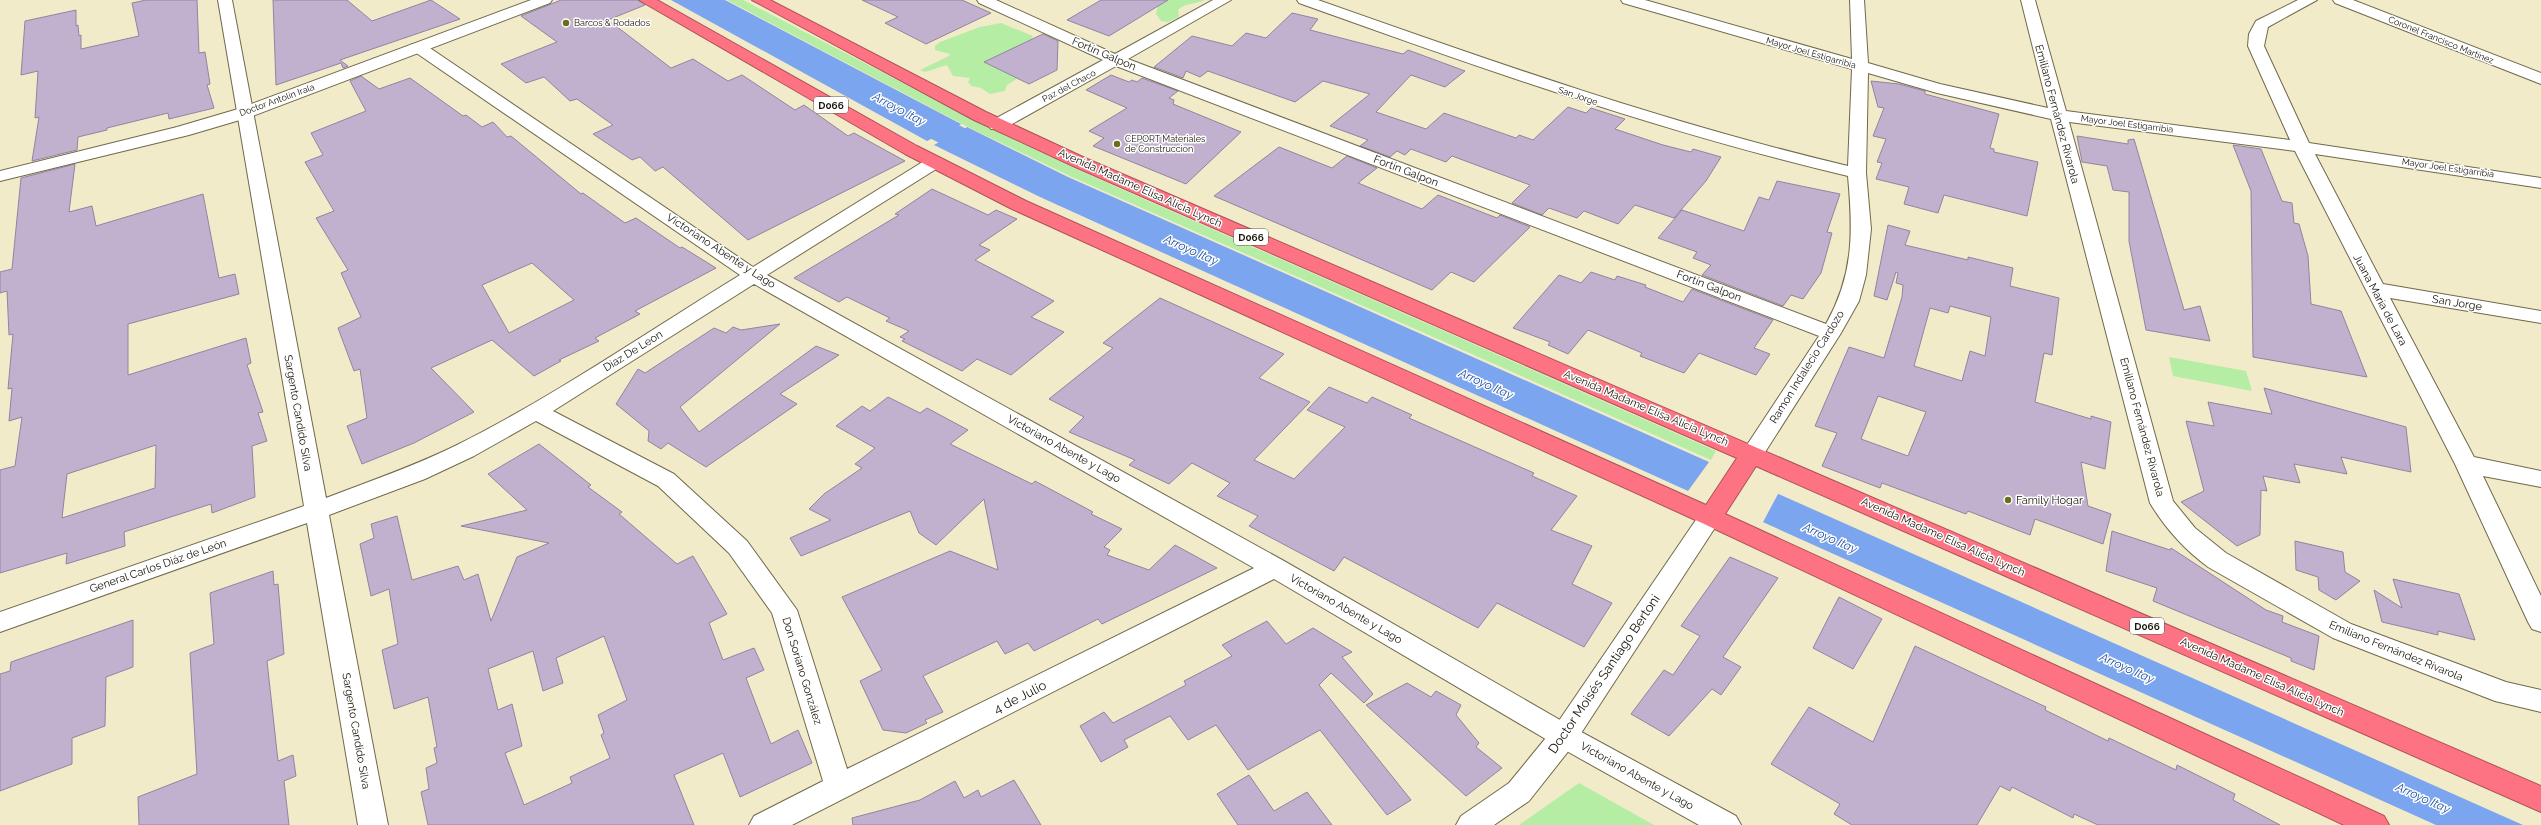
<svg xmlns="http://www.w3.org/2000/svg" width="2541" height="825" font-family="Raleway,sans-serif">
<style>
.green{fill:#b5eda5}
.water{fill:#7ba5ee}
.pier{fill:#f2ebc9}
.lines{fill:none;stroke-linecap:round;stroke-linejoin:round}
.river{fill:#7ba5ee;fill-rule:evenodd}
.building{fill:#c1b1cf;stroke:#9284a0;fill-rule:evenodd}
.street-casing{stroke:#6f694b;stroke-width:2}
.secondary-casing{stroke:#6f694b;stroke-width:2}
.highway-casing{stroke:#ae5258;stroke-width:2}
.street{fill:#fff;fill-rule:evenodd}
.secondary{fill:#fff;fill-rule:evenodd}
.highway{fill:#fe7383;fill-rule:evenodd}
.poi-dot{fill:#686f16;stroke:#fff;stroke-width:1.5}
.labels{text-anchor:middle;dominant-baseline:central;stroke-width:3;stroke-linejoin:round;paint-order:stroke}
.far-poi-label{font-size:9px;fill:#181509;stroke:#fff;text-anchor:start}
.far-street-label{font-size:9px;fill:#181509;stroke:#fff}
.shield{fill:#fff;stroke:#5d5b53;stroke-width:1}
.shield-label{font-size:10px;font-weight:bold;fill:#181509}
.street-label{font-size:11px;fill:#181509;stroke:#fff}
.poi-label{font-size:11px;fill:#181509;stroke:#fff;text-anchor:start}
.water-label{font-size:12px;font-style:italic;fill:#2050a4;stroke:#fff}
.near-street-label{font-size:13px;fill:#181509;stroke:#fff}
</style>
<rect width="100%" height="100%" fill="#f2ebc9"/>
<!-- green -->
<path class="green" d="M727 0H743L976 121 1078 170 1716 451 1711 460 1072 177 966 126Z
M1159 0H1205C1195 5 1186 2 1178 10L1179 17 1168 22 1161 21 1156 14Z
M1001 23 1033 36 1023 75 1007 85 1005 91 990 94 981 88 971 86 968 82 970 78 953 76 947 65 925 72 920 70 949 56 950 54 935 50V46L940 42 980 27Z
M2169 357 2246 371 2252 391 2173 376Z
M1579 783 1654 825H1519Z"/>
<!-- water -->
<path class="water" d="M671 0H725L961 124 957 127 963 130 967 127 1068 177 1709 462 1688 491 1040 197 934 145 962 129 956 127 927 141Z
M1774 492 2523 825H2436L1756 519Z"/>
<!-- pier -->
<path class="pier" d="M1773 490 1779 492 1762 524 1755 521 1754 518Z"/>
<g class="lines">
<!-- river -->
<path class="river" d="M889 92 901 96 1020 156 1026 164 1020 172 1007 175 994 172 877 110 871 103 877 96Z"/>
</g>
<!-- building -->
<path class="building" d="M146 0H197L199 53 205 52 210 84 207 85 214 108 169 119 168 113 107 128V130L78 137 77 150 32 161 39 117 35 118 38 71 21 75 25 21 76 10V26L78 25 79 36 81 35V49L139 36 132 3Z
M273 0H347L372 21 431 0 460 19 340 60 348 66 343 68 341 63 276 85Z
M561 0H638L645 5 608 20 671 68 693 59 728 81 742 75 795 110 804 105 848 136 854 133 905 161 748 240 663 167 655 171 640 157 632 160 593 134 613 125 577 99 570 101 544 77 526 83 501 64 557 42 521 16Z
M862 0H962L991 13 926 44 885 23 898 17Z
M1101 0H1168L1109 36 1067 20Z
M1292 13 1318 19 1310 30 1403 54 1408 50 1465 71 1445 87 1411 75 1376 112 1426 129 1444 113 1516 138 1519 135 1533 140 1568 107 1586 113 1591 108 1625 119 1615 129 1663 145 1691 152 1693 149 1721 157 1706 181 1674 218 1635 205 1618 224 1584 211 1577 218 1549 208 1542 215 1512 203 1530 185 1452 156 1446 162 1411 149 1405 155 1397 151 1390 157 1360 146 1368 140 1330 126 1370 94 1323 81 1295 102 1208 71 1200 77 1186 71 1183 78 1154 67 1192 36 1232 46 1246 33 1266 38Z
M1043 34 1058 41 1057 70 1029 84 984 62Z
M1111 75 1129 82 1132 80 1137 82 1142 78 1178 91 1169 98 1174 100 1173 104 1241 132 1186 184 1093 146 1104 138 1089 131 1127 108 1086 90Z
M361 76 379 89 410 78 463 116 466 115 482 127 493 122 507 137 511 136 581 194 583 193 625 223 636 218 680 248 682 247 716 268 635 311 640 314 595 338 599 341 559 360 561 361 534 376 492 340 431 368 474 412 414 443 362 464 347 426 367 418 360 369 354 371 338 328 361 317 341 273 348 270 316 218 334 211 305 162 323 155 311 133 366 111 350 81ZM532 263 574 300 509 333 482 285Z
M1871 81 1899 84 1925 91V94L1999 114 1990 148 1994 149V152L2038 162 2027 216 1944 195 1938 213 1904 204 1909 187 1876 179 1882 163 1877 162 1886 139 1873 136 1884 108 1878 107Z
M2077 136 2128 144V140L2134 139 2184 310 2200 306 2210 341 2146 330 2129 241V192L2113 190 2107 166 2082 162Z
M2233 145 2261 149 2282 201 2292 203 2294 223 2299 224 2308 256 2311 304 2341 311 2367 377 2253 357 2251 191Z
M1279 147 1332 168 1347 156 1377 168 1358 183 1422 209 1438 195 1497 218 1500 215 1530 227 1474 282 1451 272 1432 290 1214 196Z
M75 164 69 212 92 206 96 226 203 194 219 278 235 274 239 294 128 324V375L246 338 251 363 247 365 263 412 258 413 267 441 252 446 255 497 212 513 211 504 124 532 125 546 66 564 67 553 0 573V470L15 466 22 417 9 421 12 388 8 389 13 334 9 335 7 291 0 293V272L12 269 21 178ZM156 445 155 488 62 518 67 474Z
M1777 181 1840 194 1827 232 1832 233 1821 273 1803 299 1791 295 1783 306 1702 275 1711 265 1693 258 1697 252 1658 238 1682 210 1744 231 1759 197 1769 200Z
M932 189 988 215 996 210 1017 219 979 245 990 250 975 260 1054 301 1031 317 1064 332 1011 375 977 359 962 371 902 341 905 339 900 337 909 331 886 321 890 318 847 297 839 302 794 278 899 215 895 214Z
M1888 225 1910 231 1905 245 1968 260V257L2013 268 2010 286 2059 298 2052 355 2044 353 2035 402 2091 419V416L2111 422 2105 469 2081 462 2088 506 2111 514 2103 544 2035 519 2030 535 1968 511 1966 514 1882 483 1880 488 1822 466 1837 433 1815 426 1849 347 1884 358 1902 297 1903 285 1896 283 1898 273 1896 272 1887 300 1874 296ZM1950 306 1991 317 1985 356 1970 351 1962 381 1914 366 1930 308 1948 313ZM1878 396 1926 412 1908 456 1861 439Z
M1591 272 1615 280 1617 276 1646 285 1645 287 1683 302 1692 289 1773 320 1754 348 1770 354 1756 375 1699 353 1684 373 1640 356 1642 353 1588 330 1568 354 1548 345 1550 342 1513 328 1559 275 1581 283Z
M1160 298 1284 354 1259 378 1310 402 1254 460 1294 479 1345 427 1307 410 1329 387 1367 403 1372 397 1412 415 1409 418 1534 473 1532 476 1577 496 1551 530 1592 546 1572 584 1612 603 1584 647 1497 603 1478 628 1344 557 1334 571 1249 526 1258 516 1217 496 1230 483 1192 463 1169 484 1129 465 1135 460 1069 432 1084 417 1049 399 1113 348 1103 343Z
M780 324 680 407 699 432 816 346 839 355 780 394 797 404 706 467 668 443 661 449 648 441 649 431 616 404 638 369 645 373 714 328 726 333 733 327 741 330Z
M2264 388 2406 427 2411 472 2341 457 2347 474 2294 464 2300 483 2263 476 2267 491 2261 490 2260 535 2237 546 2181 502 2204 491 2186 421 2214 426 2208 402 2272 414Z
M888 397 920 413 927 408 968 430 950 444 1032 484 1035 481 1093 512 1091 514 1122 529 1104 547 1110 550 1107 555 1149 570 1175 545 1217 568 1102 624 1098 619 1034 651 1028 643 1005 654 997 641 923 676 943 712 925 720 927 723 906 733 883 730 860 681 882 670 842 597 950 551 998 570 984 499 936 545 919 533 910 511 801 556 790 538 831 520 809 509 824 494 862 468 855 464 875 448 836 426 862 406 870 411Z
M539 444 591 485 588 487 622 512 619 514 677 564 693 556 727 614 709 623 723 660 754 648 764 670 746 678 771 744 798 730 812 763 740 797 723 753 674 775 694 825H428L421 792 429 789 426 768 437 763 434 748 437 747 428 697 394 709 382 650 398 644 389 589 371 596 360 544 374 538 371 524 397 516 412 580 458 566 464 580 478 574 491 621 517 557 549 543 461 526 527 510 488 474ZM604 636 627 700 598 715 604 733 601 735 610 758 570 777 572 783 524 805 505 753 522 746 512 704 498 710 488 669 533 651 543 691 563 683 556 658Z
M2112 531 2170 550 2171 548 2266 610 2283 616 2282 622 2319 636 2314 670 2291 661V658L2153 601 2157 588 2106 571Z
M2295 541 2343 552 2345 572 2360 581 2336 600 2319 590 2318 577 2296 570Z
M1730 557 1778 578 1723 657 1741 667 1721 695 1712 689 1669 736 1631 714 1664 670 1673 675 1700 636 1681 626Z
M273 571 274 585 278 584 284 654 267 661 278 761 293 755 296 776 284 781 289 825H139L138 797 197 774 190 653 214 644 210 593Z
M2393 579 2459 594 2475 640 2438 631V635L2382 622 2374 590 2402 608Z
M1839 597 1882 619 1853 669 1813 648Z
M133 620V667L106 677 105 726 72 738V764L0 791V674L10 671 11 662Z
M1267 621 1286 644 1313 628 1352 652 1342 657 1373 694 1364 703 1331 673 1319 685 1411 800 1387 815 1320 730 1248 770 1216 725 1188 740 1170 716 1124 740 1128 747 1101 762 1080 726 1104 712 1113 723 1186 685 1184 681 1232 656 1222 645Z
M1915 646 2046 707 2045 710 2108 741 2109 738 2176 770 2177 765 2235 794 2233 800 2280 825H2098L2074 814 2073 818 2012 787 2010 791 2000 786 1977 825H1852L1834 814 1840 804 1771 764 1809 707 1873 742Z
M1407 683 1431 697 1436 691 1461 705 1456 715 1479 743 1476 747 1502 768 1466 796 1366 705Z
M1249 775 1274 811 1307 792 1332 825H1238L1217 794Z
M1014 780 1041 825H853L852 818 920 800 955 781 964 798 978 790 981 797Z"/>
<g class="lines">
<defs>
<path id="street" d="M218 0H232L326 498C370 481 415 466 457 445 555 396 647 332 740 275L412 50 410 47 412 44H424L753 267 929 158H941L944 162 941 166 767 275 1284 561 1574 728 1736 816 1741 825H1699L1554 744 1274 579 792 825H749L754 816 823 781 772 613 729 553 658 486 536 421 474 456 425 479 329 515 388 825H358L307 523 0 632V612L304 506ZM754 284 1254 568 847 769 797 610 747 541 674 474 553 411Z
M977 0H996L1115 54 1213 0H1231L1128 59 1826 324C1854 274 1853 232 1848 176 1661 132 1480 68 1299 3L1297 0H1318C1493 62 1667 123 1848 166L1852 69 1623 3 1621 0H1645L1852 59 1850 0H1864L1868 63 1940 84 2048 108 2021 0H2035L2066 111 2290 140 2248 46 2249 34 2256 21 2298 0H2317L2268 27 2264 46 2309 143 2541 178V188L2315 154 2383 284 2541 311V323L2390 298 2474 457 2541 471V487L2483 476 2541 596V632L2532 629 2528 622 2455 464 2295 151 2069 122 2173 501 2195 528 2226 553 2351 624 2506 682 2541 690V712L2495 701 2333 638 2208 567C2185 550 2165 528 2150 503L2051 119 1937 93 1868 73 1866 173 1871 229 1866 275 1859 301 1841 333 1760 460 1752 462 1744 460 1741 454 1819 336 1116 66 1003 129H991L988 125 991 121 1103 60 979 3Z"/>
<path id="secondary" d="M531 0H552L550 3 250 117 189 135 0 181V171L177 127 238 109Z
M2333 0H2353L2541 73V84L2335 3Z
M1710 508 1718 511 1722 517 1718 523 1574 744 1529 801 1494 825H1456L1461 816 1509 783 1554 728 1702 511Z"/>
<path id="highway" d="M639 0H657L917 146 1026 201 1706 505 1737 458 1073 166 974 120 752 0H770L986 112 1085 158 2541 786V812L1756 466 1725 514 2384 816 2389 825H2344L1702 523 1012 209 905 154Z"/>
</defs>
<!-- street casing -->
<use href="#street" class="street-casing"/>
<!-- secondary casing -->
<use href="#secondary" class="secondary-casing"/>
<!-- highway casing -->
<use href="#highway" class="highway-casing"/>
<!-- street -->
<use href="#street" class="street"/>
<!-- secondary -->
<use href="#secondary" class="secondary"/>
<!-- highway -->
<use href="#highway" class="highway"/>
</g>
<!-- markers -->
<g class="poi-dot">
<circle cx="566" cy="23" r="4"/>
<circle cx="1117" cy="144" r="4"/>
<circle cx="2008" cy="500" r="4"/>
</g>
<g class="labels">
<!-- far-poi labels -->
<g class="far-poi-label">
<text x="574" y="23">Barcos &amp; Rodados</text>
<text x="1125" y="139">CEPORT Materiales<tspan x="1125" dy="10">de Construccion</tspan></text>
</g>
<!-- far-street labels -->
<g class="far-street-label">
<text transform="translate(2441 40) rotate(22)">Coronel Francisco Martínez</text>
<text transform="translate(1811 53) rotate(16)">Mayor Joel Estigarribia</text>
<text transform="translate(1069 86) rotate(-28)">Paz del Chaco</text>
<text transform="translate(1578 96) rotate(19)">San Jorge</text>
<text transform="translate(277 100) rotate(-20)">Doctor Antolín Irala</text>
<text transform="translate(2127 124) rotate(7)">Mayor Joel Estigarribia</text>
<text transform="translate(2448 168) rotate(8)">Mayor Joel Estigarribia</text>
</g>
<!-- shield labels -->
<g class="shield">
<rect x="814" y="97" width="34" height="16" rx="3"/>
<rect x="1234" y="229" width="34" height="16" rx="3"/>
<rect x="2130" y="618" width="34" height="16" rx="3"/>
</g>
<g class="shield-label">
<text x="831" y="105">D066</text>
<text x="1251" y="237">D066</text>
<text x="2147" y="626">D066</text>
</g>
<!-- street labels -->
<g class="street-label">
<text transform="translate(1104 54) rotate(23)">Fortín Galpon</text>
<text transform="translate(2057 114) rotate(75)">Emiliano Fernández Rivarola</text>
<text transform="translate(1406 171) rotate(21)">Fortín Galpon</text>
<text transform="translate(1140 188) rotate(24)">Avenida Madame Elisa Alicia Lynch</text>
<text transform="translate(721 251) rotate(33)">Victoriano Abente y Lago</text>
<text transform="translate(1709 286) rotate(21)">Fortín Galpon</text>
<text transform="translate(2380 300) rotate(62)">Juana María de Lara</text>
<text transform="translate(2457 303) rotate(9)">San Jorge</text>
<text transform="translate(633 351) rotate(-32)">Diaz De Leon</text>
<text transform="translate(1807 367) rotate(-58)">Ramon Indalecio Cardozo</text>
<text transform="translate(1646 408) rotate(23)">Avenida Madame Elisa Alicia Lynch</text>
<text transform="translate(298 413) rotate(80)">Sargento Candido Silva</text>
<text transform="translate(2142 427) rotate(75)">Emiliano Fernández Rivarola</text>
<text transform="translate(1064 449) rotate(29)">Victoriano Abente y Lago</text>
<text transform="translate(1943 537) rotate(24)">Avenida Madame Elisa Alicia Lynch</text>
<text transform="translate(158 566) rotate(-19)">General Carlos Diáz de León</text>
<text transform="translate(1346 609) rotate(30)">Victoriano Abente y Lago</text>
<text transform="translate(2396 651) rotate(22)">Emiliano Fernández Rivarola</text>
<text transform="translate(802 671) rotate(73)">Don Soriano González</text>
<text transform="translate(2262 677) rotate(24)">Avenida Madame Elisa Alicia Lynch</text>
<text transform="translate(356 731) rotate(80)">Sargento Candido Silva</text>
<text transform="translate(1637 776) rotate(29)">Victoriano Abente y Lago</text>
</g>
<!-- poi labels -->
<g class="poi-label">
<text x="2016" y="500">Family Hogar</text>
</g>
<!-- water labels -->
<g class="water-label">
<text transform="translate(899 109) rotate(28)">Arroyo Itay</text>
<text transform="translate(1191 250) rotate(24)">Arroyo Itay</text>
<text transform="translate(1486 384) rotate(24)">Arroyo Itay</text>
<text transform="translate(1830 538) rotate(24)">Arroyo Itay</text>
<text transform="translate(2127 668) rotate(24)">Arroyo Itay</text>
<text transform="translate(2423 798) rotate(24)">Arroyo Itay</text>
</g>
<!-- near-street labels -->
<g class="near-street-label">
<text transform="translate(1604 674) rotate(-56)">Doctor Moisés Santiago Bertoni</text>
<text transform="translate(1020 697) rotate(-27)">4 de Julio</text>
</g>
</g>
</svg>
